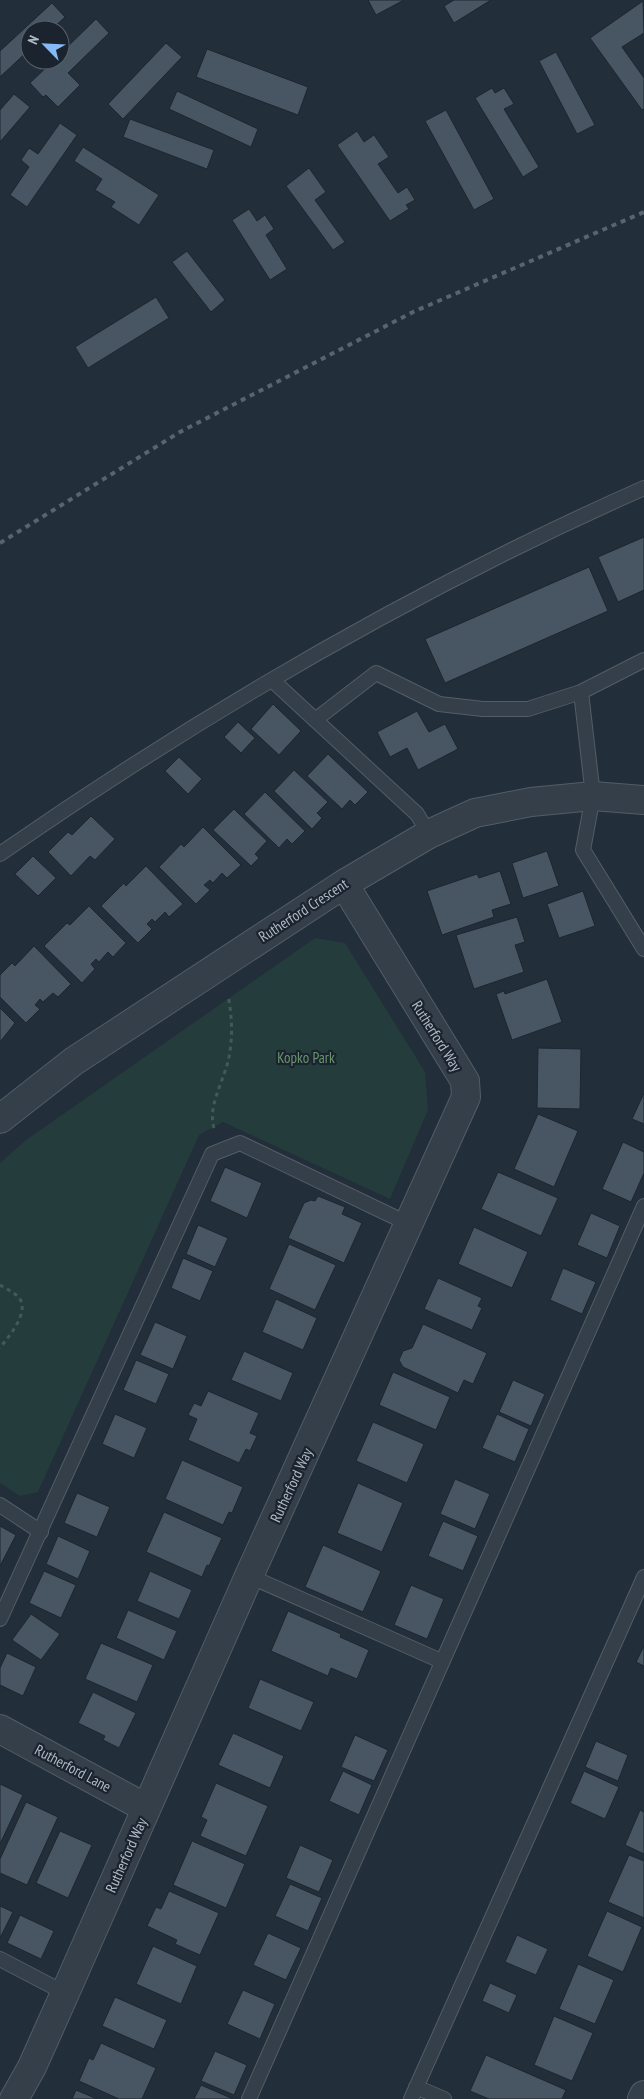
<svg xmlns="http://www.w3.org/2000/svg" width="644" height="2099" font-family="'PT Sans Narrow',sans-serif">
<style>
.green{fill:#253c3c}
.building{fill:#485563;stroke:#1d2631}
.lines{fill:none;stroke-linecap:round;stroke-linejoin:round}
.lane-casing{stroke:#535d68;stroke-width:16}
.street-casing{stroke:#535d68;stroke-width:30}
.path{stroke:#43595a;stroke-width:3;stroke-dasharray:4 4;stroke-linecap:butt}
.lane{stroke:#353f4a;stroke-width:14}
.street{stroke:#353f4a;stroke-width:28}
.rail{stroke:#576471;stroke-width:4;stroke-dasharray:5 5;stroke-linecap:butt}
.labels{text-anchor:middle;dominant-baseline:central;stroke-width:4.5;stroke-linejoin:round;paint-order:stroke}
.street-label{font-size:15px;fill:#b0bac6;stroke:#1b242e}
.park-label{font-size:15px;fill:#68976f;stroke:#1b242e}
</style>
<rect width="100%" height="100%" fill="#222e39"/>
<!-- green -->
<path class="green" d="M315 938 345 943 425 1072 428 1110 390 1199 223 1122 199 1135 38 1492 20 1496 0 1483V1163L26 1140Z"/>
<!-- building -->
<path class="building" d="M368 0H404L376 15Z
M454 0H491L454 23 444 6Z
M643 1 644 33 622 47 644 78V109L642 110 590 38Z
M52 3 65 17 51 30H30V49L0 77V51Z
M96 19 109 33 68 73 80 85 58 107 46 95 43 97 30 83 54 60H60V54Z
M166 43 182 57 123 119 108 104Z
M207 49 308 87 298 115 196 77Z
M556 52 595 125 577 134 539 61Z
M492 88 495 93 504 88 514 104 504 109 539 167 523 177 475 98Z
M177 91 258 129 251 147 169 109Z
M14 94 30 107 0 142V110Z
M446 110 494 199 474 210 425 121Z
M130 119 214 150 207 169 123 137Z
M60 123 77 135 27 207 10 195 29 167 21 160 29 148 38 154Z
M357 131 364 142 374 135 389 157 378 164 398 193 407 187 415 200 406 205 409 209 390 221 337 145Z
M83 147 159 195 139 225 111 207 115 202 95 190 102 179 74 161Z
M309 168 326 192 315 200 345 242 333 250 286 186Z
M249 209 257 221 265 215 274 229 266 235 287 269 270 280 232 220Z
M187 251 225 300 211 312 172 262Z
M156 297 169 318 88 368 75 347Z
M644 537V590L618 602 598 557Z
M589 567 608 611 445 683 425 639Z
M273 704 301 731 279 755 251 729Z
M417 711 429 732 445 724 458 749 418 770 407 748 390 757 377 732Z
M238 722 255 738 241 753 224 737Z
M328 754 368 792 355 805 350 800 342 809 307 776Z
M179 757 202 779 188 794 165 771Z
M294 770 328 802 317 813 322 818 312 829 274 791Z
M265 792 305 831 292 844 287 839 279 848 244 814Z
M234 809 267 841 255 854 259 858 251 866 213 830Z
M91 816 115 839 95 860 90 856 71 876 48 852 68 832 72 835Z
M203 827 241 865 227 878 222 873 213 883 210 880 204 885 210 890 196 904 159 867 181 844 184 847Z
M547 851 559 886 523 898 512 863Z
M33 856 56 878 38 896 15 874Z
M146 866 183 904 169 917 165 912 155 922 152 919 147 924 152 929 138 943 101 906 124 883 126 886Z
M500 871 511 904 492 910 494 917 442 935 427 891 477 874 479 878Z
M583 891 595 926 559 938 547 904Z
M89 906 126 943 113 957 108 952 99 962 96 959 91 964 95 969 82 983 44 946 67 923 70 925Z
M517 917 525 942 515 945 524 972 474 989 456 935Z
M34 946 71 984 58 997 53 993 43 1002 40 999 35 1005 40 1009 26 1023 0 997V975L12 963 15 966Z
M547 979 562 1022 512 1040 496 994 504 991 505 994Z
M0 1008 15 1023 0 1042Z
M538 1048 581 1049 580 1109 537 1108Z
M644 1093V1124L632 1119Z
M538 1114 578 1131 554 1187 514 1169Z
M623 1142 644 1152V1173L631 1202 602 1189Z
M225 1167 262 1183 247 1218 210 1201Z
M498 1172 558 1198 541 1236 481 1209Z
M318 1196 345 1207 342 1214 362 1223 344 1263 288 1238 304 1203 311 1200 315 1201Z
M591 1213 620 1226 607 1258 577 1245Z
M198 1225 228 1238 215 1267 186 1254Z
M474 1227 528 1252 512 1288 458 1264Z
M289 1244 336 1265 315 1310 269 1289Z
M183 1258 213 1271 200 1301 171 1288Z
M563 1268 596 1282 582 1314 550 1300Z
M438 1278 482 1298 478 1306 482 1308 472 1330 424 1309Z
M276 1299 317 1318 303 1350 262 1332Z
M155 1322 187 1336 173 1369 140 1355Z
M423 1324 487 1353 473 1384 464 1380 458 1393 403 1367 399 1360 403 1351 412 1348Z
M244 1351 293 1373 281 1401 231 1380Z
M136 1360 169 1374 156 1404 123 1390Z
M393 1372 450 1397 436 1430 379 1405Z
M513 1380 545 1394 531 1426 499 1412Z
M208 1391 259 1413 250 1433 257 1436 250 1451 246 1449 239 1463 188 1440 197 1419 188 1415 194 1403 201 1406Z
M115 1414 147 1428 134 1458 102 1444Z
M497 1414 529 1429 515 1462 482 1448Z
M373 1422 424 1444 407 1483 356 1461Z
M182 1460 243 1487 232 1513 229 1512 223 1525 165 1499Z
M455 1479 490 1494 475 1529 440 1514Z
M358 1483 403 1503 382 1552 337 1533Z
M77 1493 110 1507 97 1537 64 1523Z
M164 1512 222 1538 209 1566 207 1565 202 1577 146 1552Z
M443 1521 478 1536 463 1571 428 1556Z
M0 1526 16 1535 0 1566Z
M58 1536 90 1551 78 1579 46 1564Z
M323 1545 381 1571 363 1612 305 1587Z
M44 1571 76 1585 61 1618 29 1603Z
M150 1571 192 1590 179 1619 137 1601Z
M411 1585 444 1599 427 1639 394 1625Z
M128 1610 177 1631 164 1660 116 1638Z
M288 1611 341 1634 340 1637 369 1650 357 1679 331 1668 328 1676 271 1651Z
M31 1614 60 1634 41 1660 12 1640Z
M101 1643 153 1665 137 1702 85 1679Z
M644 1646V1666L636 1662Z
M7 1653 36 1667 23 1696 0 1685V1668Z
M260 1679 314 1702 301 1731 248 1708Z
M93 1692 136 1713 119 1748 103 1740 105 1736 78 1723Z
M233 1733 284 1756 270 1788 218 1765Z
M355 1735 388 1750 374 1781 341 1767Z
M596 1741 628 1755 618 1781 585 1767Z
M343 1771 372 1785 359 1815 329 1801Z
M584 1771 619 1787 605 1819 570 1803Z
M216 1783 268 1806 246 1856 200 1836 207 1820 201 1817Z
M0 1784 23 1795 0 1844Z
M26 1802 58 1817 27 1885 0 1873V1859Z
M640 1810 644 1812V1854L625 1845Z
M60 1831 92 1845 68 1898 36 1883Z
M192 1841 245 1864 226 1908 173 1885Z
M300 1845 333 1860 319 1892 286 1878Z
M629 1855 644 1861V1918L608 1902Z
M290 1884 322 1898 308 1931 275 1916Z
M169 1891 219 1913 200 1955 175 1944 177 1940 147 1926 156 1907 161 1909Z
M0 1906 13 1912 0 1938Z
M607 1911 642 1927 623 1972 587 1956Z
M20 1915 54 1931 41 1959 7 1943Z
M268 1933 301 1948 286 1980 253 1965Z
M517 1935 548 1949 536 1975 505 1962Z
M153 1946 197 1966 181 2004 136 1984Z
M578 1964 614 1980 595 2024 559 2009Z
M490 1983 517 1995 509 2013 482 2001Z
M243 1990 275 2004 260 2039 227 2024Z
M115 1997 167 2020 154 2049 102 2026Z
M554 2016 593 2033 572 2081 534 2065Z
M101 2043 156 2068 142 2099H119L79 2081 89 2058 93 2060Z
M215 2051 247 2065 234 2095 201 2081Z
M486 2055 566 2090 562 2099H489L470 2091Z
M201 2085 233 2099H194Z
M76 2090 97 2099H72Z"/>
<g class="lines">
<defs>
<path id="lane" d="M644 660 581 692 593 796 583 850 644 949
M272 680 417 814 429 834
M315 720 376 673 439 704 483 709H528L581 692
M0 854C203 713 418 588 644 488
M0 1505 41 1532
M249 1576 441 1661
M0 1619 212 1154 240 1143 409 1224
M0 1959 65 1993
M416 2087 444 2099
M249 2099 644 1206
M411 2099 644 1577"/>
<path id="street" d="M0 1119 74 1061 344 884 429 834 475 813 531 802 593 796 644 800
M0 1729 146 1808
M14 2099 32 2067 65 1993 249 1576 466 1097 465 1081 344 884
M642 2099 644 2095"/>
</defs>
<!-- lane casing -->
<use href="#lane" class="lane-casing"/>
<!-- street casing -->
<use href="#street" class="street-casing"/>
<!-- path -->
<path class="path" d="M214 1128C207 1106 225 1079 229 1057 233 1036 232 1016 228 995
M0 1285C6 1289 16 1293 20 1299 29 1314 8 1337 0 1348"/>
<!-- lane -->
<use href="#lane" class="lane"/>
<!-- street -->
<use href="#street" class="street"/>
<!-- rail -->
<path class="rail" d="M0 543 180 432 413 312 644 212"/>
</g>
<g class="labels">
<!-- street labels -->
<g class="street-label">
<text transform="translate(303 910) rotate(-33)">Rutherford Crescent</text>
<text transform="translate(437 1036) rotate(58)">Rutherford Way</text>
<text transform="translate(291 1485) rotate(-65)">Rutherford Way</text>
<text transform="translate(73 1768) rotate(28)">Rutherford Lane</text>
<text transform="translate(126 1855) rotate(-66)">Rutherford Way</text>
</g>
<!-- park labels -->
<g class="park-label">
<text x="306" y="1057">Kopko Park</text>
</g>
</g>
<!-- north arrow -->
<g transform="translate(45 45) rotate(294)"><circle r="24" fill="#1b242e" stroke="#57606b"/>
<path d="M0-4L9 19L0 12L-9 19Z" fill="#85baf7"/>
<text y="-8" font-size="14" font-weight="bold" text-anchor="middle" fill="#b0bac6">N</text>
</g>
</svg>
